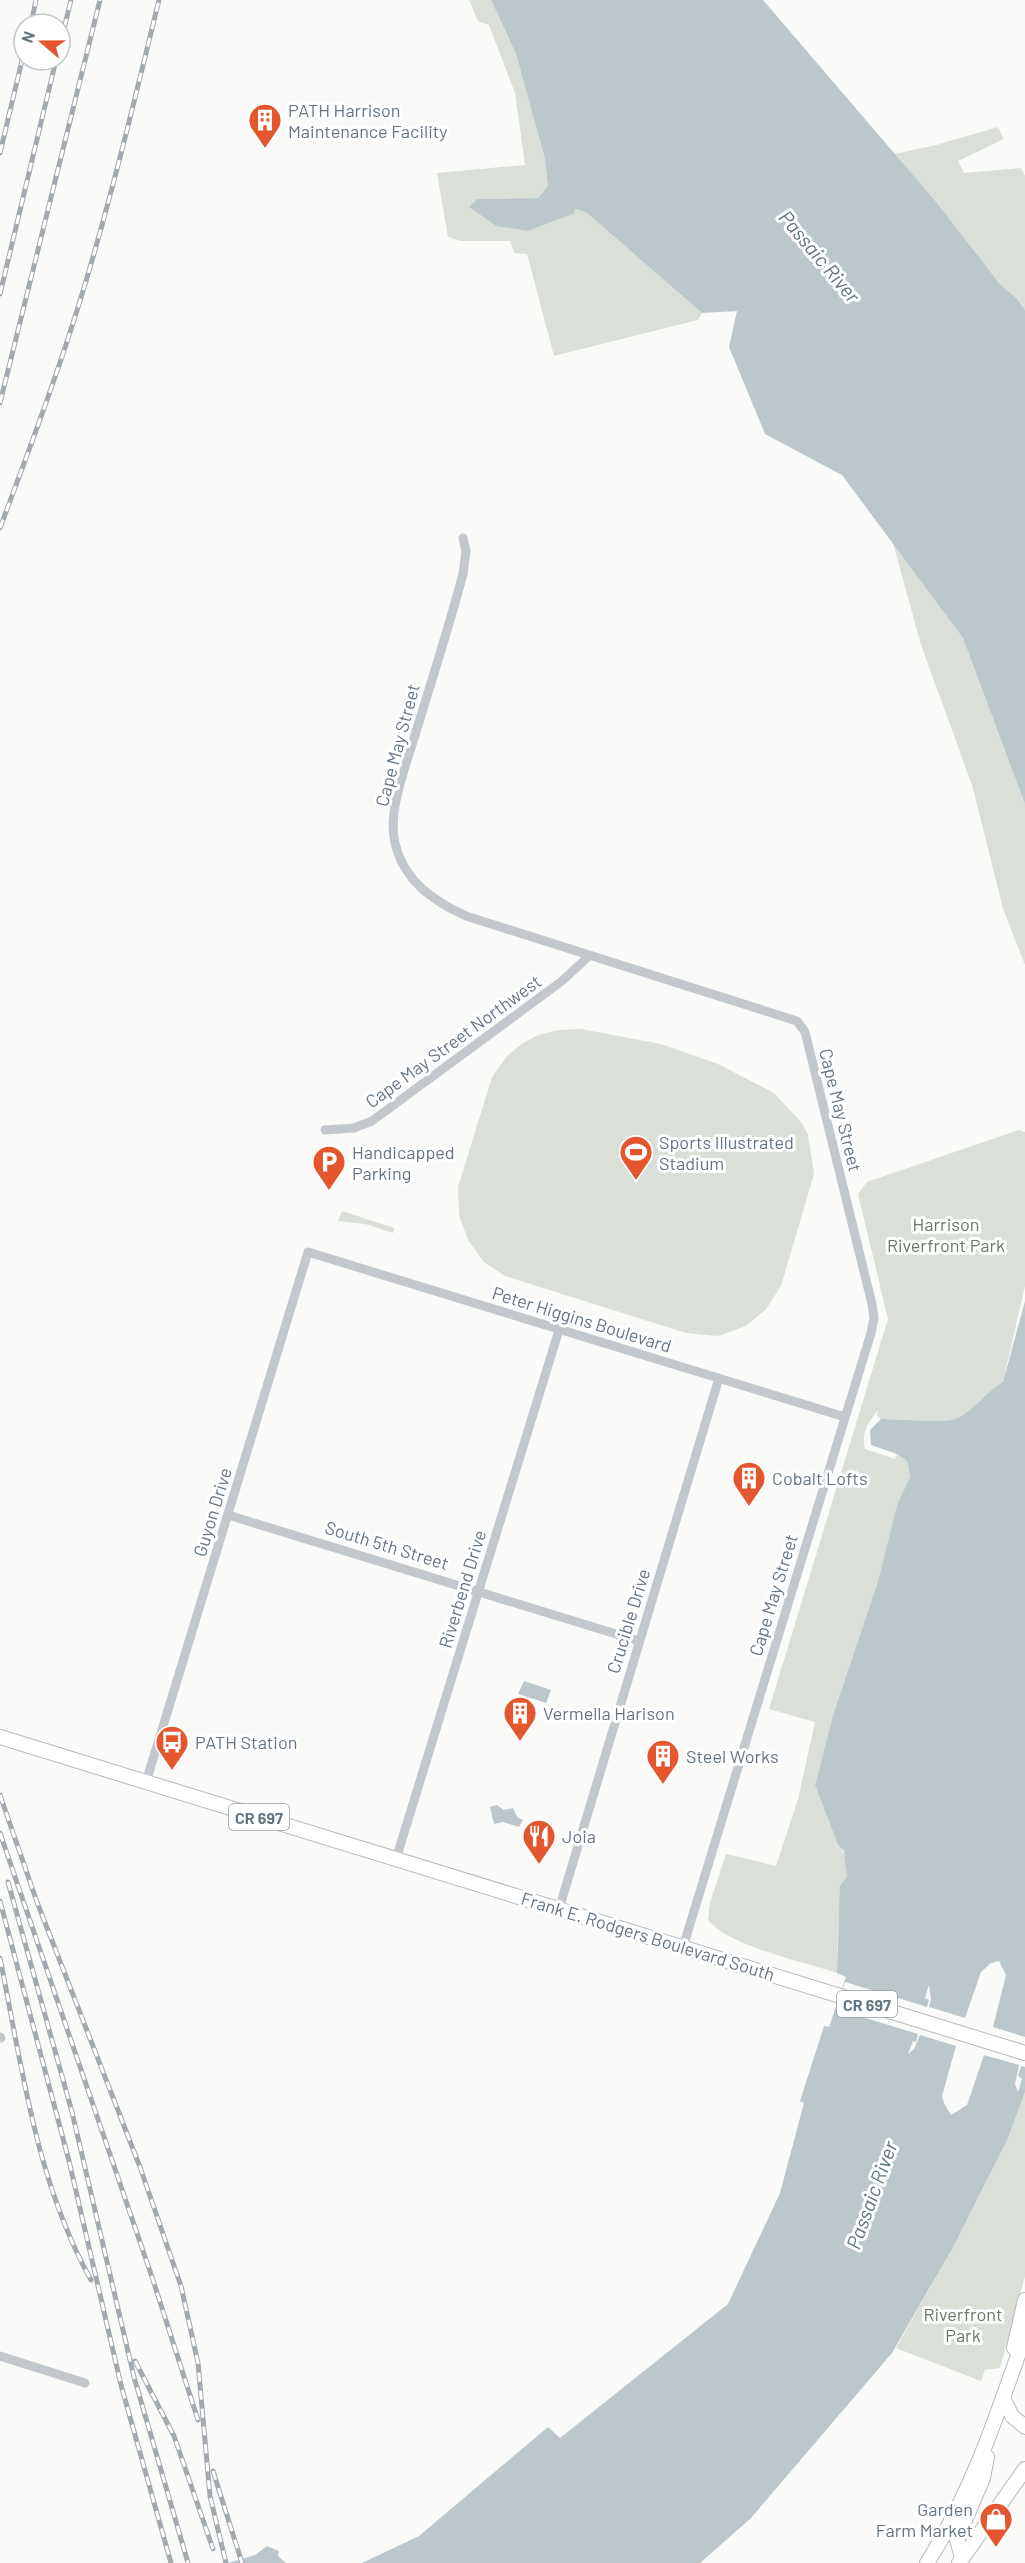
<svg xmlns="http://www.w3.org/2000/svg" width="1025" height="2563" font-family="Barlow,sans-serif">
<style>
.green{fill:#dadfd7}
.water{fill:#bbc7cb}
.pier{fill:#fafaf8}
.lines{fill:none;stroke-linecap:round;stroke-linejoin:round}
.primary-casing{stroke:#b5babe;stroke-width:16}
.minor{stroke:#c3c8cc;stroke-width:9}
.primary{stroke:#fff;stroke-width:14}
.rail-casing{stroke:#a2aab0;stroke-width:5}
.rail{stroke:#fff;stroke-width:3;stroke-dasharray:9;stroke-linecap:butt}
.labels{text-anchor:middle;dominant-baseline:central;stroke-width:6;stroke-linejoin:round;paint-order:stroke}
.shield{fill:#fff;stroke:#939fa8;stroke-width:1.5}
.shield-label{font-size:16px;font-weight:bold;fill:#657683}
.poi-label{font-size:18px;fill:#657683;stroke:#fff;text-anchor:start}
.street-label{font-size:18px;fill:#657683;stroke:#fff}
.park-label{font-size:18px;fill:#687a64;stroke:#fff}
.water-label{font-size:20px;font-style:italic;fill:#60757c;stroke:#fff}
</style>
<rect width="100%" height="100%" fill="#fafaf8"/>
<!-- green -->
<path class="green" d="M469 0H491L516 54 545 159 548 186 538 198 477 199 469 207 496 226 528 231 573 214 576 209 587 213 702 313 698 320 554 356 527 254 514 253 510 241H461L448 237 437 173 525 165 515 93 489 25 478 21Z
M998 127 1004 139 958 161 964 173 1021 168 1025 176V310C1014 295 999 284 987 269 957 230 927 192 895 154L936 145Z
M893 543 963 638 1025 804V965L1003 909 972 785 921 645Z
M581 1029 661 1044 718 1064 774 1093 802 1123 808 1135 814 1174 781 1286 766 1309 746 1326 718 1336 686 1333 505 1276 484 1262 468 1240 459 1215 458 1187 492 1077 508 1055 523 1043 538 1035 558 1030Z
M1019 1130 1025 1132V1286L1003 1382C987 1391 972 1413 955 1419 945 1423 895 1419 881 1419L877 1416 878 1410C868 1423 861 1432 865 1449L895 1459 897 1454 907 1461 910 1477 897 1505 878 1581 833 1715 815 1785 838 1845C857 1863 841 1899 839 1921 837 1938 838 1956 837 1973 805 1962 728 1946 708 1920L710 1903 726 1854 776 1866 798 1799 815 1722 769 1709 888 1319 858 1194 867 1182Z
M342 1211 394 1228 393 1233 365 1224 338 1221Z
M1025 2092V2276L1000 2368 985 2370 981 2381 896 2348C943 2265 991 2182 1025 2092Z"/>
<!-- water -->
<path class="water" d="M491 0H763L936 202 999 283 1017 299 1025 310V804L963 638 842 475 765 434 729 347 737 311 702 313 587 213 576 209 573 214 528 231 496 226 469 207 477 199 538 198 548 186 545 159 516 54Z
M1025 1301V2092L1007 2140 952 2249 892 2353 750 2519 700 2563H362L419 2536 548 2427 560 2438 728 2304 780 2193 804 2103 800 2101 824 2026 829 2027 846 1977 837 1973 840 1886 847 1877 844 1851 838 1845 815 1785 833 1715 878 1581 897 1505 910 1477 907 1461 897 1454 871 1445 870 1430 881 1419C895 1419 945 1423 955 1419 972 1413 987 1391 1003 1382Z
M524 1681 551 1690 546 1703 518 1694Z
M497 1805 504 1810 513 1808 518 1818 523 1820 519 1827 503 1822 494 1824 490 1807Z
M267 2546 279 2551 278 2556 286 2563H228L255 2555Z"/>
<!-- pier -->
<path class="pier" d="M999 1961 1006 1975 993 2027 1025 2037V2067L1021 2066 1018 2076 1022 2079 1018 2092 1015 2084 1019 2065 984 2055 967 2105 951 2115 944 2103 942 2096 956 2046 920 2035 914 2049 908 2054 913 2041 916 2042 918 2034 836 2009 845 1982 927 2007 929 2000 925 1998 929 1985 931 1999 929 2007 965 2018 981 1972 991 1963Z"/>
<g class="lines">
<defs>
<path id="primary" d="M0 1737 1025 2053
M1014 2348 1025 2300
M1003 2398 1012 2416 1025 2427
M962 2558 957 2539 983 2478 987 2457
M927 2563C972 2492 998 2413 1025 2335
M959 2563 1025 2469"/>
</defs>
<!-- primary casing -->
<use href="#primary" class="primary-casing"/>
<!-- minor -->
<path class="minor" d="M463 538 466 551 463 574C449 627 432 679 416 732 407 763 387 811 395 843 404 881 433 901 466 916L797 1021 805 1032 872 1304 874 1318 871 1333 683 1947
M325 1130 354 1128 372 1121 562 981 589 956
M228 1515 639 1641
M146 1782 308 1252 845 1417
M396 1859 559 1330
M559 1909 719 1378
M0 2037 1 2038
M0 2356 85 2383"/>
<!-- primary -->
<use href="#primary" class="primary"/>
<defs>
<path id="rail" d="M31 24 36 0
M60 45 71 0
M0 153 24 52
M0 294 56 60
M0 403 100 0
M0 528C29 450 59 371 83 291 112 195 135 98 159 0
M0 1795 37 1902 140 2167 181 2286 198 2363 210 2496 226 2563
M0 1833 152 2277 198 2420
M8 1882 72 2112 134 2377 188 2563
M0 1901 69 2161 121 2385 171 2563
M0 1958C22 2067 36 2181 91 2280
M135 2361 174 2436 213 2549
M213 2471 242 2563"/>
</defs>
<!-- rail casing -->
<use href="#rail" class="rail-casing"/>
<!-- rail -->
<use href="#rail" class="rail"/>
</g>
<!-- icons -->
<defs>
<symbol id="building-pin" viewBox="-11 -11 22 30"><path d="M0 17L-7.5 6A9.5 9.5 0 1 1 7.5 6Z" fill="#e4572e" stroke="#fff"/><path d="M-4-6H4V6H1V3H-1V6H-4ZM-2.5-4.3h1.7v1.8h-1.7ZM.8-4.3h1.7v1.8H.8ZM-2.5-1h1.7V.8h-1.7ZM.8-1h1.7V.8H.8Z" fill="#fff"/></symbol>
<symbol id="stadium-pin" viewBox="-11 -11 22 30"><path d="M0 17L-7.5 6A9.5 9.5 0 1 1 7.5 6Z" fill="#e4572e" stroke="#fff"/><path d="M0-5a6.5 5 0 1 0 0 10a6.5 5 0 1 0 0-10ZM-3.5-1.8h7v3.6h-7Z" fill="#fff"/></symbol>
<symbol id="parking-pin" viewBox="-11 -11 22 30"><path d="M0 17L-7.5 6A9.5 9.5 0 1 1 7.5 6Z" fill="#e4572e" stroke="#fff"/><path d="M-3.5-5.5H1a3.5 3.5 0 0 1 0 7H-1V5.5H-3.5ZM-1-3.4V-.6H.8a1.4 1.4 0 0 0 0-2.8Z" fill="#fff"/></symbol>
<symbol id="bus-pin" viewBox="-11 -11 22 30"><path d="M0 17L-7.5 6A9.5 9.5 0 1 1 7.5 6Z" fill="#e4572e" stroke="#fff"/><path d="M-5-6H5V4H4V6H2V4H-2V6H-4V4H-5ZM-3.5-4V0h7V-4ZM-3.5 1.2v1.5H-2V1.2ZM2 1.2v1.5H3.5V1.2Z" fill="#fff"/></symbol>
<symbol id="restaurant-pin" viewBox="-11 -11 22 30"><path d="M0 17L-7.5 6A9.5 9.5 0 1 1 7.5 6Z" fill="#e4572e" stroke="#fff"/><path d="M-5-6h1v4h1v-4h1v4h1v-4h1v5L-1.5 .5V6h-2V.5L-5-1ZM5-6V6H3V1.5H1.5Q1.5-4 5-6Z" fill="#fff"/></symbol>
<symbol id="shop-pin" viewBox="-11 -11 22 30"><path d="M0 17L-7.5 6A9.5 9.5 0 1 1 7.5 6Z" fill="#e4572e" stroke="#fff"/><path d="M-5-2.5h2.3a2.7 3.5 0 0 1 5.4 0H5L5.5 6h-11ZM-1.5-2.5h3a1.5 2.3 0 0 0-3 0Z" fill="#fff"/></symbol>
</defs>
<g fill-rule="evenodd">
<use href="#building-pin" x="246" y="101" width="38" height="52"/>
<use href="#stadium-pin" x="617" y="1133" width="38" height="52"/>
<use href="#parking-pin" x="310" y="1143" width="38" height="52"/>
<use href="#building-pin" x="730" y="1459" width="38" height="52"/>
<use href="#building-pin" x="501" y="1694" width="38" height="52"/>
<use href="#bus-pin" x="153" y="1723" width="38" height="52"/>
<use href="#building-pin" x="644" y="1737" width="38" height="52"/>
<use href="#restaurant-pin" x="520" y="1817" width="38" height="52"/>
<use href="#shop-pin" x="977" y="2500" width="38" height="52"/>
</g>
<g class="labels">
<!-- shield labels -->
<g class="shield">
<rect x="229" y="1804" width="60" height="26" rx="4.5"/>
<rect x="837" y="1991" width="60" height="26" rx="4.5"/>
</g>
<g class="shield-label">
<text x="259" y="1817">CR 697</text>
<text x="867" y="2004">CR 697</text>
</g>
<!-- poi labels -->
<g class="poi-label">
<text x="288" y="110">PATH Harrison<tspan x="288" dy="21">Maintenance Facility</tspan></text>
<text x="659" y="1142">Sports Illustrated<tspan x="659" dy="21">Stadium</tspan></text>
<text x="352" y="1152">Handicapped<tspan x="352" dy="21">Parking</tspan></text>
<text x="772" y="1478">Cobalt Lofts</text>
<text x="543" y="1713">Vermella Harison</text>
<text x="195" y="1742">PATH Station</text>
<text x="686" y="1756">Steel Works</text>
<text x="562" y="1836">Joia</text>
<text x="973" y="2509" text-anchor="end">Garden<tspan x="973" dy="21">Farm Market</tspan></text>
</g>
<!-- street labels -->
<g class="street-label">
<text transform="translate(397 745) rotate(-75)">Cape May Street</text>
<text transform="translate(453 1041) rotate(-36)">Cape May Street Northwest</text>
<text transform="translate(841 1110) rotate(76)">Cape May Street</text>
<text transform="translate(582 1319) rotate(17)">Peter Higgins Boulevard</text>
<text transform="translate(212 1512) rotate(-73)">Guyon Drive</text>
<text transform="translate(387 1545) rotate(17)">South 5th Street</text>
<text transform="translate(462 1589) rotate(-73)">Riverbend Drive</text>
<text transform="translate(773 1595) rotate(-73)">Cape May Street</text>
<text transform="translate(628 1621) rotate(-73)">Crucible Drive</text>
<text transform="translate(648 1936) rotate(17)">Frank E. Rodgers Boulevard South</text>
</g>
<!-- park labels -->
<g class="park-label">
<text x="946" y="1224">Harrison<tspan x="946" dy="21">Riverfront Park</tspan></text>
<text x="963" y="2314">Riverfront<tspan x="963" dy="21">Park</tspan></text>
</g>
<!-- water labels -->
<g class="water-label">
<text transform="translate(820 256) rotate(50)">Passaic River</text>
<text transform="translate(871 2195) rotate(-70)">Passaic River</text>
</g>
</g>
<!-- north arrow -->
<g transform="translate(42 42) rotate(290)"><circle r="28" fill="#ffffff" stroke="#c1c8cd" stroke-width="1.5"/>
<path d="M0-4.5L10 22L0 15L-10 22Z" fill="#e4572e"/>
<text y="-9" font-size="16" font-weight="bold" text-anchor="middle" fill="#657683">N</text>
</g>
</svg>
